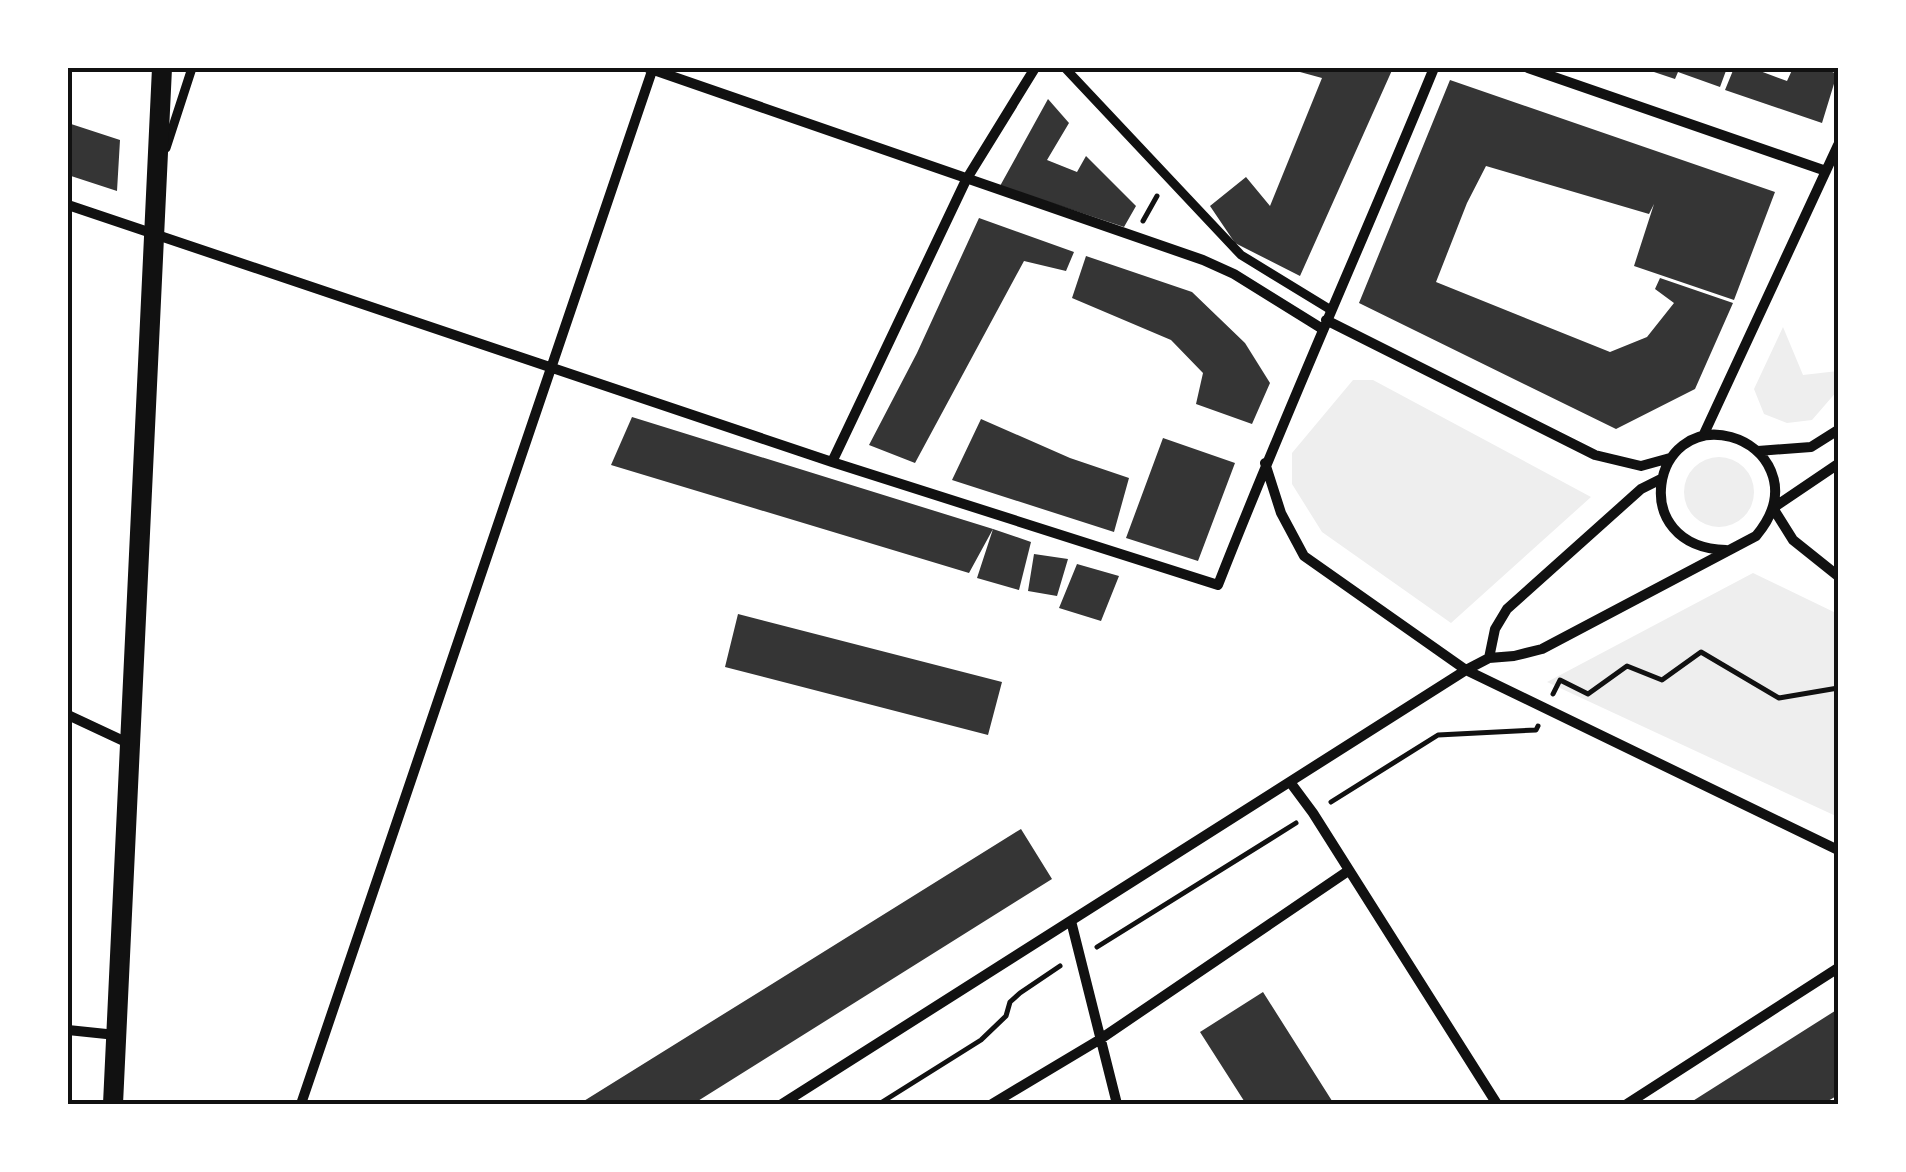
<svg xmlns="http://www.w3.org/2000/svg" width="1906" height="1172" font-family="'IBM Plex Sans',sans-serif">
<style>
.green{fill:#eee}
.building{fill:#353535}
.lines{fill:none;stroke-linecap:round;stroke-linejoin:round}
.path{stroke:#111;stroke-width:5}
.pedestrian{stroke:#111;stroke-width:9}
.minor{stroke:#111;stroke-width:10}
.secondary{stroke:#111;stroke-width:20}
.neatline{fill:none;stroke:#111;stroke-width:4}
</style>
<rect width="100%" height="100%" fill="#fff"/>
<!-- green -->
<path class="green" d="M1783 327 1803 375 1838 371V390L1812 420 1787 423 1764 414 1754 389Z
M1353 380H1373L1591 497 1451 623 1322 532 1292 484V453Z
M1684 492a35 35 0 1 1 70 0a35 35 0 1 1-70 0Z
M1753 573 1838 614V817L1547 682Z"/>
<!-- building -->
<path class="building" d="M1642 68H1727L1720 87 1678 72 1675 79Z
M1734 68H1752L1787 81 1793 68H1823L1837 74 1822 123 1725 90Z
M1289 69 1393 68 1300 276 1235 243 1210 206 1246 177 1270 206 1322 78Z
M1450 80 1775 192 1734 300 1634 266 1654 204 1649 214 1486 166 1467 203 1436 282 1610 352 1647 337 1674 303 1655 289 1660 278 1733 303 1695 389 1616 429 1359 303Z
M1048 99 1069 123 1047 160 1077 172 1086 156 1136 206 1124 227 1000 186Z
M68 123 120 140 117 191 68 175Z
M979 218 1074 252 1066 271 1024 261 915 463 869 445 917 353Z
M1086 256 1192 292 1245 343 1270 383 1252 424 1196 404 1203 373 1171 340 1072 298Z
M632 417 993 529 969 573 611 465Z
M981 419 1070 458 1129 478 1114 532 952 480Z
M1163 438 1235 463 1198 561 1126 538Z
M993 529 1031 542 1019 590 977 578Z
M1034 554 1068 559 1057 596 1028 591Z
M1077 564 1119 576 1101 621 1059 608Z
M738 614 1002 682 988 735 725 667Z
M1021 829 1052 879 693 1104H579Z
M1263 992 1334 1104H1246L1200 1032Z
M1838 1009V1095L1823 1104H1688Z"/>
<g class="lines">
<!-- path -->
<path class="path" d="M1143 221 1157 196
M1553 694 1560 680 1588 694 1627 666 1662 680 1701 652 1779 698 1838 688
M1331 802 1438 735 1536 730 1538 726
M1097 947 1296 823
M879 1104 981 1040 1006 1016 1010 1002 1020 993 1060 966"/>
<!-- pedestrian -->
<path class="pedestrian" d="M1065 68 1241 255 1331 310
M166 148 192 68"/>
<!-- minor -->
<path class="minor" d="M648 68 1203 260 1234 274 1321 328
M1528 68 1826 171
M68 205 832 462 1218 585C1286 411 1363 241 1434 68
M1326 320 1595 455 1641 466 1670 458
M1703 436 1838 145
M1758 451 1811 447 1838 430
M832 462 966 180 1035 68
M1265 463 1281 513 1304 556 1466 670 1838 850
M1773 508 1793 540 1838 576
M1773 508 1838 464
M1489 658 1495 629 1507 609 1641 489 1661 479
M68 715 130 744
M1290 782 1313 813 1497 1104
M1071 921 1117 1104
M68 1030 116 1035
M301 1104 653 68
M782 1104 1466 670 1489 658 1514 656 1542 649 1756 536C1772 517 1781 495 1771 471 1764 454 1749 442 1731 437 1652 416 1626 547 1726 550
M992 1104 1099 1040 1348 871
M1627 1104 1838 968"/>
<!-- secondary -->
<path class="secondary" d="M113 1104 162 68"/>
</g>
<!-- border -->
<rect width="1906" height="1172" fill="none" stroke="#ffffff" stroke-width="140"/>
<rect x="70" y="70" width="1766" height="1032" class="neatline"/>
</svg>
